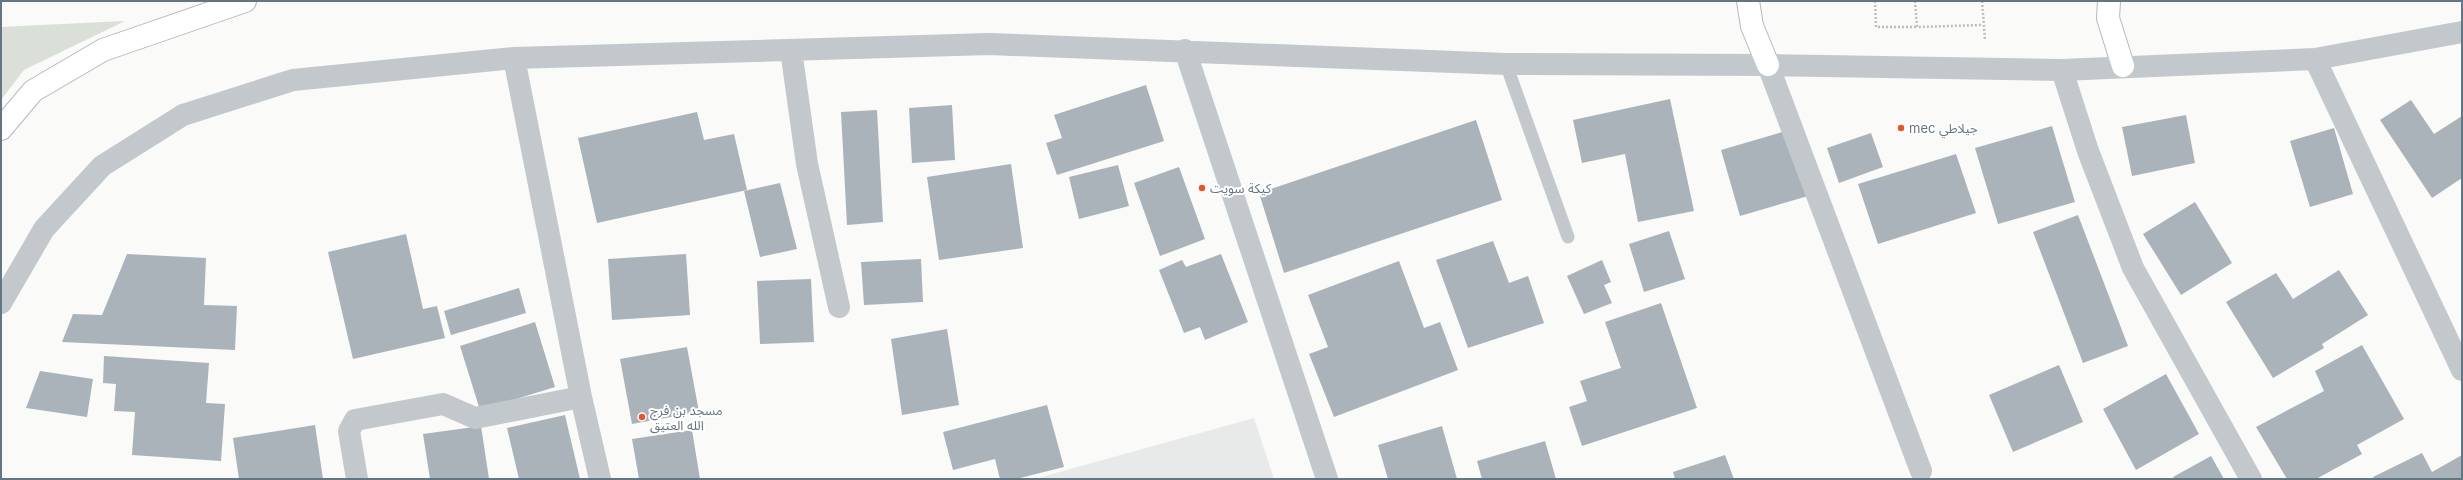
<svg xmlns="http://www.w3.org/2000/svg" width="2463" height="480" font-family="Inter,'Noto Sans Arabic',sans-serif">
<style>
.built{fill:#e8e9e9}
.green{fill:#dadfd7}
.building{fill:#aab3b9}
.lines{fill:none;stroke-linecap:round;stroke-linejoin:round}
.primary-casing{stroke:#b5babe;stroke-width:24}
.trunk-casing{stroke:#b4b9bd;stroke-width:24}
.path{stroke:#bbbfc2;stroke-width:2.5;stroke-dasharray:2 2;stroke-linecap:butt}
.service{stroke:#c3c8cc;stroke-width:13}
.minor{stroke:#c3c8cc;stroke-width:22}
.primary{stroke:#fff;stroke-width:22}
.trunk{stroke:#fff;stroke-width:22}
.poi-dot{fill:#e4572e;stroke:#fff;stroke-width:1.5}
.labels{text-anchor:middle;dominant-baseline:central;stroke-width:4;stroke-linejoin:round;paint-order:stroke}
.poi-label{font-size:13px;fill:#657683;stroke:#fff;text-anchor:start}
</style>
<rect width="100%" height="100%" fill="#fafaf8"/>
<!-- built -->
<path class="built" d="M1254 418 1274 479H1034Z"/>
<!-- green -->
<path class="green" d="M125 21 24 70 1 100V27Z"/>
<!-- building -->
<path class="building" d="M1146 85 1164 141 1057 175 1046 143 1062 138 1054 115Z
M1670 99 1694 211 1638 222 1625 154 1582 163 1573 120Z
M2411 100 2434 134 2462 116V178L2432 198 2380 120Z
M952 105 955 160 912 163 909 108Z
M877 110 883 222 847 225 841 112Z
M697 112 704 140 734 134 747 190 597 223 578 138Z
M2186 115 2195 163 2132 176 2122 127Z
M1476 120 1502 200 1284 273 1259 193Z
M2052 126 2075 202 1998 224 1975 148Z
M2334 128 2353 194 2310 207 2290 141Z
M1789 130 1808 196 1740 216 1721 150Z
M1871 133 1883 167 1839 183 1827 148Z
M1956 154 1976 213 1878 244 1858 184Z
M1011 164 1023 248 939 260 927 177Z
M1118 165 1129 206 1079 219 1069 177Z
M1179 167 1205 239 1160 256 1134 183Z
M780 183 797 249 760 257 744 191Z
M2195 202 2232 263 2181 295 2143 234Z
M2078 215 2128 346 2083 363 2033 232Z
M1669 231 1685 279 1644 292 1629 244Z
M406 234 423 309 437 306 445 338 353 359 328 252Z
M1493 241 1509 283 1528 276 1544 323 1468 348 1436 260Z
M127 254 206 258 204 305 237 306 235 350 62 342 73 314 102 315Z
M686 254 690 315 612 320 608 259Z
M1221 254 1248 322 1205 340 1200 327 1184 333 1159 270 1182 260 1186 267Z
M921 259 923 302 864 305 861 262Z
M1602 260 1611 282 1604 285 1612 303 1584 314 1567 276Z
M1399 261 1424 328 1440 322 1458 370 1334 417 1309 354 1328 347 1308 295Z
M2339 270 2368 315 2322 344 2324 348 2273 378 2226 302 2276 273 2293 299Z
M811 279 814 342 760 344 757 281Z
M519 288 526 313 451 335 444 311Z
M1661 303 1697 408 1582 446 1569 407 1587 401 1580 381 1621 368 1605 322Z
M535 322 555 387 480 410 460 346Z
M947 329 959 405 902 415 891 339Z
M2362 345 2404 419 2357 445 2362 454 2316 479H2287L2256 427 2324 391 2315 371Z
M687 347 699 412 632 424 620 359Z
M104 356 209 363 206 403 225 404 221 461 132 455 135 412 114 411 116 384 103 383Z
M2059 365 2083 422 2013 452 1989 395Z
M40 371 93 379 87 417 26 408Z
M2166 374 2199 434 2136 470 2103 409Z
M1047 405 1064 467 1016 479H1000L995 459 953 470 943 432Z
M565 415 580 479H519L507 428Z
M315 425 323 479H239L233 438Z
M481 426 489 479H430L423 434Z
M1442 426 1457 479H1388L1378 445Z
M692 430 700 479H639L632 439Z
M1545 441 1556 479H1482L1477 461Z
M2422 453 2432 472 2462 455V479H2374L2373 477Z
M1725 455 1734 479H1675L1673 472Z
M2211 456 2224 479H2174L2173 477Z"/>
<g class="lines">
<defs>
<path id="primary" d="M1748 1 1752 26 1768 65
M2109 1 2108 18 2123 66"/>
<path id="trunk" d="M1 129 33 91 103 50 245 1"/>
</defs>
<!-- primary casing -->
<use href="#primary" class="primary-casing"/>
<!-- trunk casing -->
<use href="#trunk" class="trunk-casing"/>
<!-- path -->
<path class="path" d="M1875 1 1876 27H1917
M1915 1 1917 27 1982 25
M1982 1 1985 40"/>
<!-- service -->
<path class="service" d="M1506 64 1568 237"/>
<!-- minor -->
<path class="minor" d="M791 50 807 164 839 307
M1185 50 1327 479
M514 58 581 397 600 479
M2315 59 2462 370
M1768 65 1921 471
M2062 70 2088 151 2133 268 2251 479
M1 303 44 229 102 166 183 115 293 80 514 58 989 44 1506 64 1768 65 2062 70 2315 59 2462 32
M357 479 349 431 355 420 443 404 475 418 581 397"/>
<!-- primary -->
<use href="#primary" class="primary"/>
<!-- trunk -->
<use href="#trunk" class="trunk"/>
</g>
<!-- markers -->
<g class="poi-dot">
<circle cx="1901" cy="128" r="4"/>
<circle cx="1202" cy="188" r="4"/>
<circle cx="642" cy="417" r="4"/>
</g>
<g class="labels">
<!-- poi labels -->
<g class="poi-label">
<text x="1909" y="128">mec جيلاطي</text>
<text x="1210" y="188">كيكة سويت</text>
<text x="650" y="410">مسجد بن فرج<tspan x="650" dy="15">الله العتيق</tspan></text>
</g>
</g>
<!-- border -->
<rect width="2463" height="480" fill="none" stroke="#657683" stroke-width="4"/>
</svg>
